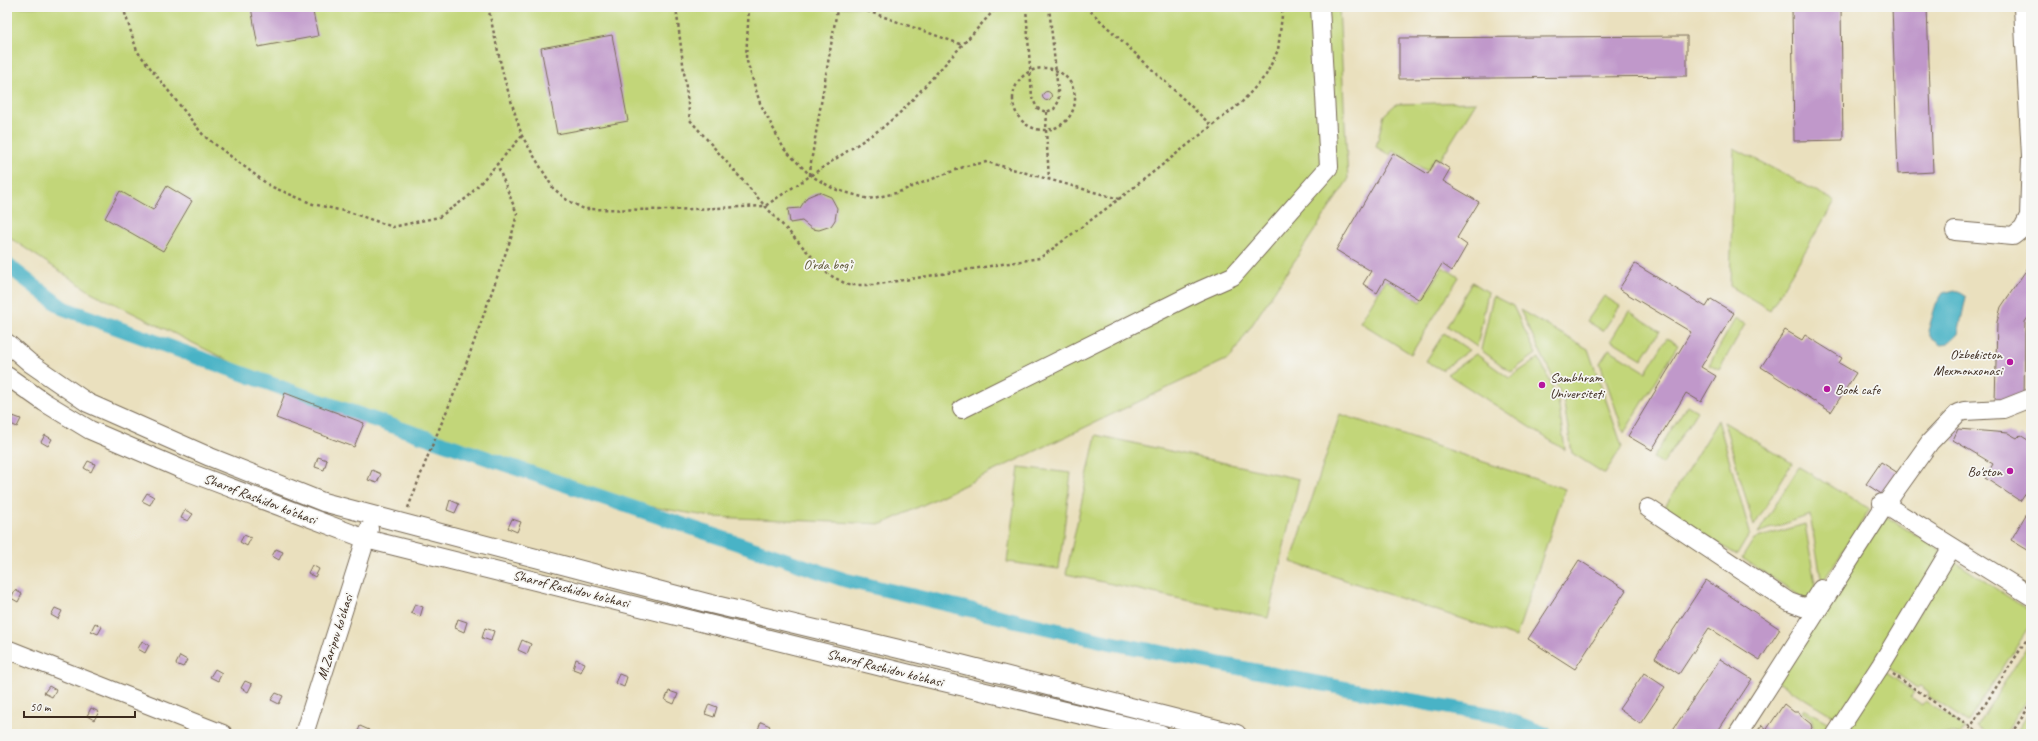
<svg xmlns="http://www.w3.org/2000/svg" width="2038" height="741" font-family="Caveat,sans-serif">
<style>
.green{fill:#c2d679;stroke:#7e804c}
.water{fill:#48b3c6;stroke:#426e72}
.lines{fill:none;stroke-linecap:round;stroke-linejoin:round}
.canal{stroke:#48b3c6;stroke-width:15}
.building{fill:#c098ca}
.minor-casing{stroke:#786a56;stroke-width:20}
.path{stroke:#786a56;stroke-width:2.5;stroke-dasharray:3 3;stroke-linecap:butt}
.minor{stroke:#fff;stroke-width:18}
.poi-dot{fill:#b5179e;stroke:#f6f6f2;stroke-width:1.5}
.labels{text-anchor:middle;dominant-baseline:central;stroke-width:3.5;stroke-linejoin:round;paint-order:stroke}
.park-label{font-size:14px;fill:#5d5535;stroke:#f6f6f2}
.poi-label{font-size:14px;fill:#3b2a1e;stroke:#f6f6f2;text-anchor:end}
.street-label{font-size:14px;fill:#3b2a1e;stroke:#f6f6f2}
</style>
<rect width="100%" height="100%" fill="#f6f6f2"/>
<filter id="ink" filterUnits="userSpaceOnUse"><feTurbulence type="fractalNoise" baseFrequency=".025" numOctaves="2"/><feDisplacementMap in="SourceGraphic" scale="8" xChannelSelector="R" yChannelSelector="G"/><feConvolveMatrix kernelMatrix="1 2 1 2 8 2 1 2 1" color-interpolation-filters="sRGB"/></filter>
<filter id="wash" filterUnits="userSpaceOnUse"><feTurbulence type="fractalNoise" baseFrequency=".012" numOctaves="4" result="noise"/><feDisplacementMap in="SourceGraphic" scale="16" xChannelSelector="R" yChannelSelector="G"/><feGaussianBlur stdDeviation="0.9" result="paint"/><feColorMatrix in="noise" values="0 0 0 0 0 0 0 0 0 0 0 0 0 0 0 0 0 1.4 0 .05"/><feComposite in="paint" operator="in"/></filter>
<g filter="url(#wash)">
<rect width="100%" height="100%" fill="#eae0be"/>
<!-- green -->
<path class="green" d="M7 7H1339L1348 180 1230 358 883 524 712 517 647 506 471 447 373 416 265 379 91 292 7 236Z
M1476 102 1440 160 1435 158 1427 171 1393 150 1390 155 1376 147 1384 115 1396 104Z
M1734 148 1835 201 1770 310 1730 286Z
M1443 267 1459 277 1411 354 1360 322 1386 280 1421 302Z
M1472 282 1488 292 1477 347 1447 326Z
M1493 296 1513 306 1536 354 1511 372 1481 350Z
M1604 296 1620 306 1603 331 1587 321Z
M1520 310 1588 349 1622 446 1605 474 1572 453 1563 398Z
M1629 311 1660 331 1642 359 1611 340Z
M1735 319 1745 324 1719 370 1709 365Z
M1444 333 1469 350 1442 370 1426 361Z
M1667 338 1678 345 1624 433 1600 363 1609 349 1646 372Z
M1476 354 1509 378 1539 358 1558 399 1565 450 1447 374Z
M1687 405 1697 411 1663 464 1653 458Z
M1340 414 1565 489 1516 637 1291 562Z
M1718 420 1750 533 1737 555 1663 510Z
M1724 422 1792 463 1754 526Z
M1096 435 1299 479 1268 618 1066 574Z
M1019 467 1071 473 1059 569 1007 562Z
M1799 467 1870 509 1822 583 1810 515 1758 533Z
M1876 510 1944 553 1838 719 1771 678Z
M1805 524 1816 590 1809 602 1742 558 1754 539Z
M1953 560 2031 612V624L1968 722 1928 696 1929 693 1919 686 1917 688 1885 665Z
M2031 641V694L2005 734H1987L1976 727Z
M1882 670 1914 692 1911 697 1922 705 1925 701 1965 728 1960 734H1841Z
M1804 709 1829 723 1822 734 1814 730 1811 718 1802 712Z
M2031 710V734H2015Z"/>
<!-- water -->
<path class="water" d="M1955 290 1966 297 1958 334 1947 344 1941 345 1931 338 1928 331 1936 304 1943 293Z"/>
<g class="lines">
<!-- canal -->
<path class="canal" d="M7 265 63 308 296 393 845 580 1107 642 1364 692 1498 716 1545 734"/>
</g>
<g id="blocks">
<!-- building -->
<path class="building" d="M251 7H312L318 36 258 47Z
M1792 7H1841L1843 140 1794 141Z
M1892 7H1927L1933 172 1898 174Z
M612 35 628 121 557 134 541 48Z
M1687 36V76L1399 79V38Z
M1042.5 96a4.5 4.5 0 1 1 9 0a4.5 4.5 0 1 1-9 0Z
M1393 153 1428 174 1436 160 1450 169 1443 181 1479 202 1457 238 1467 245 1452 271 1442 264 1420 300 1385 279 1377 293 1363 284 1371 271 1336 250Z
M167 186 192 201 163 251 105 218 120 191 153 210Z
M819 192 831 197 837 208 835 220 831 226 819 230 812 229 802 221 790 223 788 209 800 208 807 197Z
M2031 263V313L2025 322 2024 402H1995L1997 322 2001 307Z
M1635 264 1706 307 1711 299 1734 313 1701 367 1716 376 1701 402 1686 393 1652 450 1628 436 1691 332 1619 289Z
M1785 330 1802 340 1805 335 1842 358 1839 363 1856 373 1831 412 1761 367Z
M285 393 364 423 354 447 276 418Z
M13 416 21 419 17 427 9 423Z
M1958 429 2008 433 2017 438 2020 435 2031 442V485L2020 501 1985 478 1993 464 1953 440Z
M45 435 52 439 48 446 41 442Z
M318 457 327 460 324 470 315 467Z
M88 461 95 464 91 472 84 468Z
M1881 462 1898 473 1883 495 1866 484Z
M372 470 381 474 377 483 368 480Z
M147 493 154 497 150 505 142 501Z
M450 500 459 504 455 513 447 510Z
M2031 506V552L2011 540Z
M185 510 193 514 188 521 181 518Z
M512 519 521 522 517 532 508 528Z
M244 535 251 538 247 546 240 542Z
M276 549 283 552 279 560 272 556Z
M1579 560 1626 590 1575 669 1528 639Z
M312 565 319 569 315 577 308 573Z
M1706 580 1780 629 1760 660 1709 628 1679 674 1655 658Z
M15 590 22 594 18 602 11 598Z
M415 604 423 607 420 617 411 613Z
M55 608 62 611 58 619 51 615Z
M458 619 467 622 464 632 455 628Z
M95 623 102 627 98 634 91 631Z
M485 628 494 631 491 641 482 638Z
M522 640 531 644 527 654 518 650Z
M142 641 149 645 145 653 138 649Z
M180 656 187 660 183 667 176 664Z
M576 659 585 663 581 672 573 669Z
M1720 659 1752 679 1716 734H1670Z
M215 669 222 673 218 681 210 677Z
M1644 673 1665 687 1640 724 1619 709Z
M619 674 627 677 624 687 615 683Z
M245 681 252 684 248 692 241 688Z
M49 686 56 690 52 697 44 693Z
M669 691 678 694 674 704 665 700Z
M276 693 283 696 279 704 271 700Z
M709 704 717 707 714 717 705 714Z
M1784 704 1794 712H1799L1801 716 1811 724 1812 728 1807 734H1755L1762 725 1767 729Z
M91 708 99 712 94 720 87 716Z
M761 722 770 726 766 734 757 732Z
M360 726 369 730 368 734H357Z"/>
</g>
</g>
<g filter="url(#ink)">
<use href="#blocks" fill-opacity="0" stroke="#786a56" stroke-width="1"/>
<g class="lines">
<defs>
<path id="minor" d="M1955 231 2013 236 2023 228 2029 216 2031 156 2023 7
M7 343 30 363 88 403 210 457 323 502 707 603 949 661 1237 734
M7 376 44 402 90 430 181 469 366 539 906 673 1161 734
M962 409 1199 291 1233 276 1329 167 1320 7
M1882 503 2031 596
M1648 508 1789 602 1803 607 1811 605 1821 589
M7 649 223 734
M304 734 369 529
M1738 734 1885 505 1930 442 1958 413 1964 411 2003 409 2031 398
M1836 734 1881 665 1952 547"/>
</defs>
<!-- minor casing -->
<use href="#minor" class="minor-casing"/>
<!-- path -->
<path class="path" d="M123 7 137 51 204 136 270 186 313 204 352 213 393 227 439 217 468 197 522 136
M488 7 504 78 522 136 553 188 567 200 584 209 668 210 765 206 882 128 903 110 997 7
M676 7 690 120 765 206 828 274 848 285H873L1040 258 1119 199 1242 102 1266 75 1278 50 1283 7
M749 7 746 58 760 103 784 149 810 175 834 189 869 199 896 193 966 166 987 162 1119 199
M832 7 841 10 846 7
M856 7 963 45
M1026 7 1032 97 1037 108 1046 112 1054 109 1059 101 1049 7
M1086 7 1212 126
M1013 99a31 31 0 1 1 62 0a31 31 0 1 1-62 0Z
M1047 112 1046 130 1049 179
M810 175 811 162 837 10
M408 508 429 453 464 370 511 238 517 214 497 164
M1893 674 1981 734
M1966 734 2031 633
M2011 734 2031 704"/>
<!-- minor -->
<use href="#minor" class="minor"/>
</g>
</g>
<!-- markers -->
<g class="poi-dot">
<circle cx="2010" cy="362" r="4"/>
<circle cx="1542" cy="385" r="4"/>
<circle cx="1827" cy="389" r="4"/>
<circle cx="2010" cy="471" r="4"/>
</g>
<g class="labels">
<!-- park labels -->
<g class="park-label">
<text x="828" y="264">O’rda bog’i</text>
</g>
<!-- poi labels -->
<g class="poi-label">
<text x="2002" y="354">O'zbekiston<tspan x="2002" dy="16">Mexmonxonasi</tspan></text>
<text x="1550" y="377" text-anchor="start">Sambhram<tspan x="1550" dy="16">Universiteti</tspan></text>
<text x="1835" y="389" text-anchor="start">Book cafe</text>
<text x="2002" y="471">Bo'ston</text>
</g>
<!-- street labels -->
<g class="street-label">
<text transform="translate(260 499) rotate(21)">Sharof Rashidov ko'chasi</text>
<text transform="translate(571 589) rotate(14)">Sharof Rashidov ko'chasi</text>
<text transform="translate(335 637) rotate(-72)">M.Zaripov ko'chasi</text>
<text transform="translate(885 668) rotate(14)">Sharof Rashidov ko'chasi</text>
</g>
</g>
<!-- margin -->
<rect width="2038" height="741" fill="none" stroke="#f6f6f2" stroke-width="24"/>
<!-- scale -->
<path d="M24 711v6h111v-6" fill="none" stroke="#3b2a1e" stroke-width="2"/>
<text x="30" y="711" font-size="12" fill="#3b2a1e" stroke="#f6f6f2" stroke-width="3" paint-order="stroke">50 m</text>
</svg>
